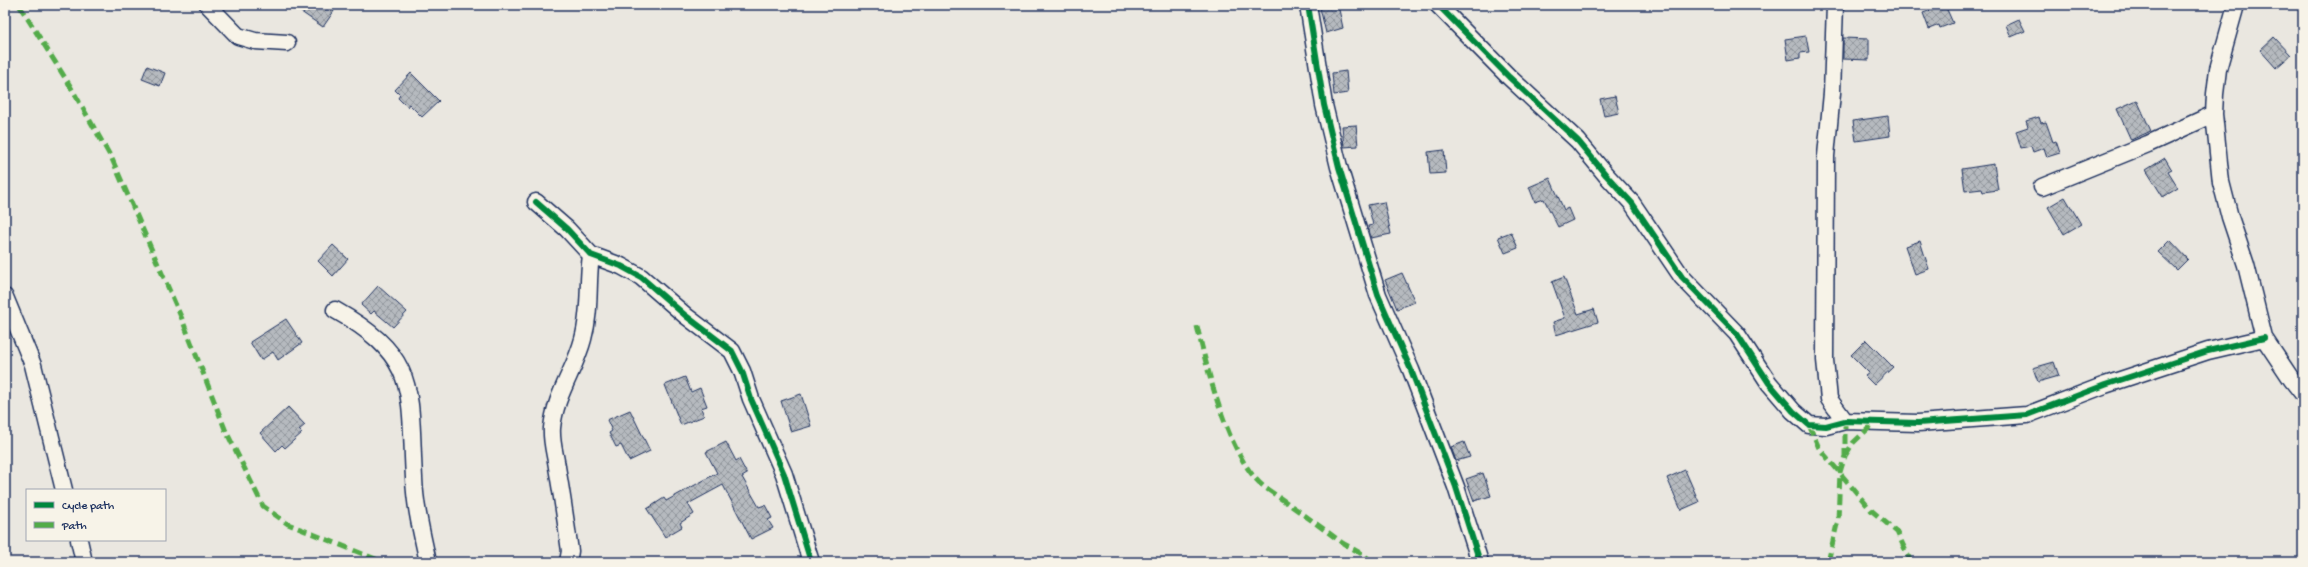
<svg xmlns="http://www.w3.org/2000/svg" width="2308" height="567" font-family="'Gochi Hand',sans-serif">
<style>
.building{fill:url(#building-cross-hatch);stroke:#1b2f5e}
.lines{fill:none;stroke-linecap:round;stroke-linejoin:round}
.minor-casing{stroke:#1b2f5e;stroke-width:19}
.minor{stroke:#f7f3e8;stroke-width:16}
.quiet{stroke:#52ab49;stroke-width:5;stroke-dasharray:10 5;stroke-linecap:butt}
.cycleway-casing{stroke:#f7f3e8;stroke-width:8}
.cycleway{stroke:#00873e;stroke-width:6}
</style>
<defs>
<pattern id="building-cross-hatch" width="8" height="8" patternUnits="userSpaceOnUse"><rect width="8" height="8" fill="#b6babf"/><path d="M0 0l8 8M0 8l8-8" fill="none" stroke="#93989e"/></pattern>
</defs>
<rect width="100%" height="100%" fill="#eae7e0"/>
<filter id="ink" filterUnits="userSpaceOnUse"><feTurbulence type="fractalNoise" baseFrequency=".025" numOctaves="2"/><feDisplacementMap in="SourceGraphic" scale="8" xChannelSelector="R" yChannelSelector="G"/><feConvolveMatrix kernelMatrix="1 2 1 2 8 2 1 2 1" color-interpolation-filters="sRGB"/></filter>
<g filter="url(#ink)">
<!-- building -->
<path class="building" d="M291 5H326L334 11 323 27Z
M1338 5 1343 28 1326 33 1320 8Z
M1945 5 1953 23 1940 28 1939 25 1929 29 1923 13Z
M2019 19 2025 31 2011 37 2006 25Z
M1806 36 1809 52 1800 53V58L1788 60 1785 39Z
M2274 37 2291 55 2276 68 2260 50Z
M1843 38 1869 39V60L1843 59Z
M147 66 165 73 160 86 142 79Z
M1346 71 1348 93 1334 95 1332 73Z
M411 73 439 101 422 117 409 104 407 107 398 98 400 95 395 90Z
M1615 96 1619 113 1604 116 1600 99Z
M2137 100 2151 131 2131 140 2117 109Z
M1888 116 1890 136 1856 141 1853 121Z
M2039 117 2041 123 2046 122 2053 142 2056 141 2060 153 2047 157 2044 148 2033 152 2031 146 2021 148 2016 131 2028 127 2026 121Z
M1356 125 1358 146 1344 147 1342 126Z
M1444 150 1446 173 1430 174 1428 152Z
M2165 158 2172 170 2168 172 2178 188 2163 197 2146 170Z
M1994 164 1998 190 1983 192 1982 189 1965 191 1962 169Z
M1550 178 1564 210 1568 208 1573 220 1558 227 1544 199 1535 202 1529 187Z
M2065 197 2081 224 2064 234 2048 207Z
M1384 202 1391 234 1371 238 1368 226 1373 225 1368 205Z
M1511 232 1518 248 1505 253 1498 237Z
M2170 240 2188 259 2177 270 2158 252Z
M1920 241 1929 269 1915 274 1905 246Z
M333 245 348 259 333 276 318 261Z
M1402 273 1415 302 1397 309 1385 280Z
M1564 277 1578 314 1594 309 1598 322 1556 335 1553 322 1565 318 1552 282Z
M378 286 407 312 393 327 374 311 371 314 361 305Z
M286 319 302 343 278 360 273 352 261 360 250 342Z
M1866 340 1893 367 1874 385 1865 376 1869 373 1851 355Z
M2054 362 2059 376 2038 382 2033 368Z
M685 377 691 392 700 388 707 406 701 408 704 416 681 425 665 385Z
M801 394 811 426 791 432 781 401Z
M288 407 305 425 299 430 302 433 285 448 282 445 276 451 260 433Z
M630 410 650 451 629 461 621 445 616 447 609 433 612 431 607 420Z
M726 442 736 461 739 459 747 474 742 477 759 507 765 505 772 518 768 520 773 528 751 539 723 485 688 504 694 514 680 523 682 527 665 537 647 509 664 498 666 501 717 473 706 452Z
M1464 442 1470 457 1456 461 1451 447Z
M1685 470 1699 502 1681 510 1667 478Z
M1483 473 1491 496 1474 501 1466 479Z"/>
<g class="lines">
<defs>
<path id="minor" d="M208 5 238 36 255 41 287 43
M1308 5 1324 105 1339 167 1368 262 1378 295 1411 370 1456 487 1480 562
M1438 5 1509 77 1578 141 1606 175 1632 203 1682 277 1737 334 1769 383 1793 411 1809 425 1826 426 1845 421 1918 423 2027 415 2105 385 2208 351 2264 338
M1835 5 1832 93 1826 156 1825 360 1829 399 1845 421
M2236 5 2218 69 2215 94 2214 114 2221 182 2230 217 2246 265 2264 338 2292 380 2303 394
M2042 187 2148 144 2214 114
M536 202 567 229 591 255 621 266 641 277 686 316 732 351 742 371 751 399 784 474 811 562
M5 297 33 365 64 490
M335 310C420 358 409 391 414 478 415 507 422 534 428 562
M79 540 84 562
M568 562 570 551C566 523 562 495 557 467 555 453 551 442 552 428 555 395 575 370 583 339 591 310 587 284 591 255"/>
</defs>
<!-- minor casing -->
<use href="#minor" class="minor-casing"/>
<!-- minor -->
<use href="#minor" class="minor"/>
<!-- quiet -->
<path class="quiet" d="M19 5 69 84 112 159 182 319 225 429 263 506 288 524 383 562
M1197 326C1207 369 1230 464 1267 489 1292 506 1317 524 1341 542 1352 549 1363 553 1372 562
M1809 425 1819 448 1871 510 1897 532 1911 562
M1845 456 1853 443 1874 423
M1828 562 1838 520 1840 472 1845 456V421"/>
<defs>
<path id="cycleway" d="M1308 5 1324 105 1339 167 1368 262 1378 295 1411 370 1456 487 1480 562
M1438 5 1509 77 1578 141 1606 175 1632 203 1682 277 1737 334 1769 383 1793 411 1809 425 1826 426 1845 421 1918 423 2027 415 2105 385 2208 351 2264 338
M536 202 567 229 591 255 621 266 641 277 686 316 732 351 742 371 751 399 784 474 811 562"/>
</defs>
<!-- cycleway casing -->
<use href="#cycleway" class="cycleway-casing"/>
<!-- cycleway -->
<use href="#cycleway" class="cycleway"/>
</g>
</g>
<!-- margin -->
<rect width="2308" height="567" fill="none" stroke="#f7f3e8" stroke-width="20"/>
<rect x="10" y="10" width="2288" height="547" fill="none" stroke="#1b2f5e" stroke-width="1.5" filter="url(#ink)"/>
<!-- legend -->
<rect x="26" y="489" width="140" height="52" fill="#f7f3e8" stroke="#9fa5b1"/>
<rect x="34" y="502" width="20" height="6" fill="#00873e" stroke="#9fa5b1"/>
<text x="62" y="509" font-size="12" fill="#1b2f5e">Cycle path</text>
<rect x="34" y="522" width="20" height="6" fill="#52ab49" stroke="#9fa5b1"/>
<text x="62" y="529" font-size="12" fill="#1b2f5e">Path</text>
</svg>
